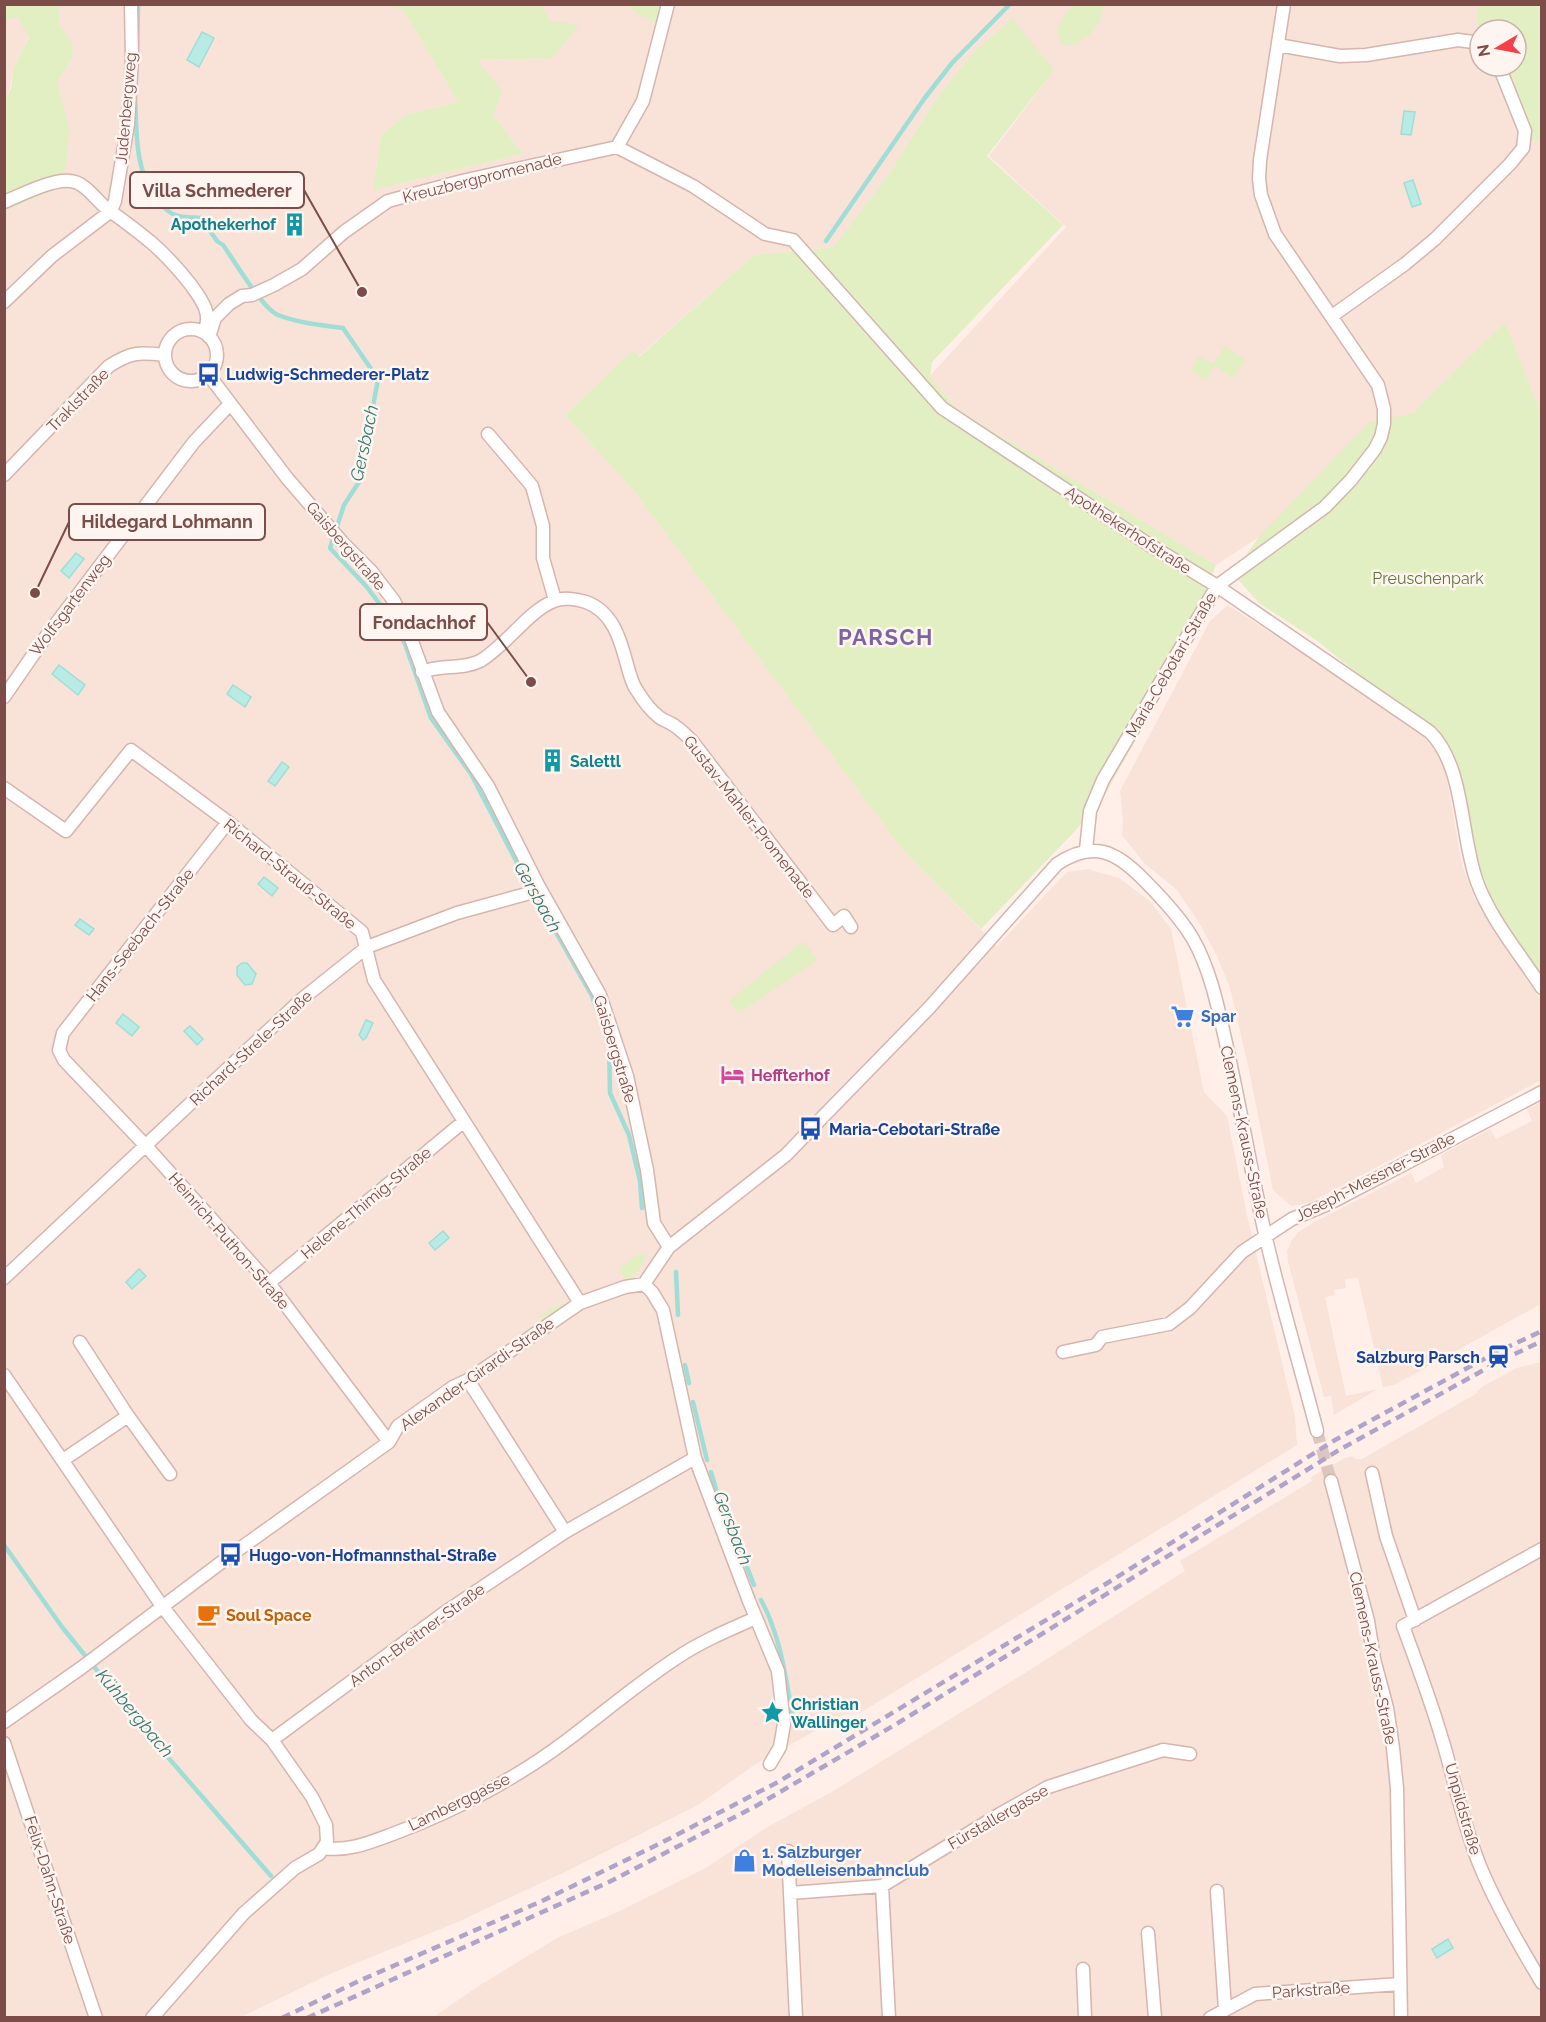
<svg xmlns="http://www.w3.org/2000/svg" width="1546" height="2022" font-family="Raleway,sans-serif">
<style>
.residential{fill:#f9e2d8}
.green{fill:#e1efc3}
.water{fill:#b9ebe5;stroke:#9eded7;stroke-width:1.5}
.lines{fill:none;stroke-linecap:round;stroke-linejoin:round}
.stream{stroke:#9eded7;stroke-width:4.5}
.minor-tunnel{stroke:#dec6c0;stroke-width:12;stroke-dasharray:12 6;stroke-linecap:butt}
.minor-casing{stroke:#d5b5ae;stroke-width:15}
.minor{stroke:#fff;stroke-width:12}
.rail{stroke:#aea3cb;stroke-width:4.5;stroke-dasharray:9 6;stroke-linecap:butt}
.labels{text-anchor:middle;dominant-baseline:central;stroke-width:5;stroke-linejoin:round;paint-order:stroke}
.street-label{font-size:16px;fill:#7c4c48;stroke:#fff5f0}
.culture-label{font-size:16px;font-weight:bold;fill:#0d838f;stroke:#fff5f0;text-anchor:start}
.transit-label{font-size:16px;font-weight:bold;fill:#164399;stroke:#fff5f0;text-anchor:start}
.park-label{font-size:16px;fill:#5c7739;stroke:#fff5f0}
.shop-label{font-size:16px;font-weight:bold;fill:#366cbe;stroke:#fff5f0;text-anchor:start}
.hotel-label{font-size:16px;font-weight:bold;fill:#b23c85;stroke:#fff5f0;text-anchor:start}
.food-label{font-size:16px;font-weight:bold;fill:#c56008;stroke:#fff5f0;text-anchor:start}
.water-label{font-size:18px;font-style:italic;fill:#367b74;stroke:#fff5f0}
.district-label{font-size:22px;font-weight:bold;letter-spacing:1.5px;fill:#7b64a0;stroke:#fff5f0}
.leader{fill:none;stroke:#7c4c48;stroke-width:2}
.callout-dot{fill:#7c4c48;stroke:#fff5f0;stroke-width:2}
.callout{fill:#fff5f0;stroke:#7c4c48;stroke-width:2}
.callout-label{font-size:18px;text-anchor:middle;font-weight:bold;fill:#7c4c48}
</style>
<rect width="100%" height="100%" fill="#ffefe8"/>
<!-- residential -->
<path class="residential" d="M390 4 404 11 458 102 405 115 381 135 373 190 523 154 493 115 477 60 552 58 551 21 541 5H628L636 13 663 7 661 4 1478 5 1480 66H1492L1509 100 1522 141 1541 142V413L1505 322 1413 413 1369 423 1301 510 1216 565 957 409 930 376 1066 227 989 156 1054 70 971 55 934 102 889 174 833 247 754 255 638 357 634 351 565 415 634 491 905 853 997 946 1067 872 1088 869 1119 878 1150 901 1171 929 1204 1092 1227 1116 1247 1215 1295 1417 1297 1445 860 1713 845 1714 757 1763 698 1805 569 1870 460 1921 332 1973 241 2017 5 2018 4 211 51 192 62 102 57 82 73 57 72 42 59 24V5Z
M17 17 29 36 13 69 10 89 5 99V20Z
M1228 605 1417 728 1437 751 1446 773 1462 865 1474 897 1541 1001V1080L1309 1203 1291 1206 1273 1190 1248 1066 1230 988 1217 956 1201 926 1177 890 1144 863 1122 835 1123 821 1120 791 1210 621Z
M1541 1102V1304L1394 1385 1383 1387 1358 1278 1345 1279 1346 1288 1334 1290 1335 1295 1325 1297 1346 1396 1378 1389 1334 1415 1331 1396 1324 1397 1288 1262 1287 1251 1291 1242 1298 1232 1316 1221 1411 1173 1416 1183 1444 1167 1441 1155 1490 1129 1496 1139 1532 1121 1527 1110Z
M1541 1362V2017L432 2018 477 1987 557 1938 622 1910 704 1869 766 1828 835 1790 1020 1676 1185 1571 1180 1561 1312 1481 1311 1477 1345 1458 1352 1456 1356 1459H1362L1474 1395 1483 1386 1517 1368Z"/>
<!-- green -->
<path class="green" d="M5 5H59V24L72 42 73 57 57 82 69 128 66 168 51 192 5 211V99L11 89 13 69 29 37 17 17 5 20Z
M390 5H541L551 21 579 25 552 58 477 60 502 91 493 115 523 154 373 190 381 135 405 115 458 102 404 11Z
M628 5H661L663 7 661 16 656 23 636 13Z
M1072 5H1103C1104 24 1083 47 1063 46 1051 25 1063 21 1072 5Z
M1478 5H1541V142L1522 141 1509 100 1492 66H1516V30H1480V39L1478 34Z
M1012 18 1054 70 987 156 1063 225 932 362 930 376 957 409 1216 565 1167 684 1107 791 1076 830 981 929 905 853 634 491 565 415 633 350 639 357 754 255 833 247 889 174 934 102 971 55Z
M1505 322 1541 413V974L1502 927 1430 732 1316 640 1259 603 1233 574 1258 538 1369 422 1413 413Z
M1225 346 1245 360 1232 378 1215 366 1206 380 1191 370 1199 356 1213 364Z
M803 941 818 960 739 1013 729 1001Z
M640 1253 647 1256 636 1274 628 1280 625 1279 619 1268Z
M564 1302C561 1312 546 1323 537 1317Z"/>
<!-- water -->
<path class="water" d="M202 32 214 38 199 67 187 60Z
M1404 111 1415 112 1411 135 1401 134Z
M1413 180 1421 204 1412 207 1404 183Z
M76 553 84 559 69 578 61 571Z
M59 665 85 685 78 695 52 674Z
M233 685 251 697 245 707 227 694Z
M282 762 289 767 275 786 268 781Z
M264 877 278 888 272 896 258 884Z
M80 919 94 929 89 935 75 925Z
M242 963H247L256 974 252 984 245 985 237 975V967Z
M123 1014 139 1027 132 1036 116 1023Z
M366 1020 373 1023 366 1038 363 1040 359 1035Z
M190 1026 203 1039 197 1045 184 1031Z
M443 1231 449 1238 435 1250 429 1243Z
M139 1269 146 1276 132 1289 126 1282Z
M1448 1939 1453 1948 1437 1958 1432 1949Z"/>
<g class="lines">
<!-- stream -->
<path class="stream" d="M137 62 138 4
M135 97C137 132 134 170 157 199 162 206 169 214 178 216 185 218 194 217 201 218L217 241 223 245C234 260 262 308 278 315 298 323 321 325 343 328L378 379 359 482 344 505 330 548 366 586 389 616 405 644 431 718 471 774 524 876 592 996 609 1044 610 1093 629 1135 640 1181 642 1208
M826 241 924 99 952 63 1010 4
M676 1272 678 1315
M685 1365 689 1383
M693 1402 707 1460
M711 1472 716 1489 754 1585
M4 1545 62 1627 159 1747 271 1876
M761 1600C780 1635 785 1674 792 1712"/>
<!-- minor-tunnel -->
<path class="minor-tunnel" d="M1317 1431 1331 1481"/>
<defs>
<path id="minor" d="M1278 45 1340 56 1366 55 1458 40 1473 42 1480 46
M617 147 693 186 765 234 793 240 942 408 1148 544 1217 586 1430 732C1465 767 1460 836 1477 882 1491 920 1520 954 1542 988
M4 202C21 195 52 179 70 181 85 182 95 199 106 208 142 234 163 249 191 285 201 299 213 314 204 331
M4 302 52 256 111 211 115 201 128 124 132 58 131 4
M1332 316 1405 264 1435 239 1510 164 1523 148 1525 131 1499 66
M165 355a26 26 0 1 1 52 0a26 26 0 1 1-52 0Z
M209 337 215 318 229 304 242 296 252 295 274 285 302 269 344 232 388 201 462 181 617 147 643 101 668 4
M208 374 287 478 342 542 371 571 394 601 406 625 438 712 488 786 538 885 600 995 627 1076 647 1170 654 1223 669 1247
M488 434 532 486 543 526V558L555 600
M4 475 109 366C131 352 139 352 164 355
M422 672C440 664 462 670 480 661 506 646 528 611 554 601 563 597 577 599 586 602 614 612 621 642 628 668 630 675 632 683 636 689 642 699 650 710 659 717 664 721 670 722 675 726 681 730 687 736 692 741L833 925 844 916 851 927
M4 697 42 642 194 442 230 404
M4 788 66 831 131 750 228 822 362 932 374 980 580 1303
M228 822 63 1033 59 1050 64 1060 146 1146 269 1283 389 1442
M1086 850 1090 811 1103 780 1217 586 1325 507 1351 480 1375 449 1381 437 1384 424V409L1378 385 1275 234 1261 195 1259 179 1260 160 1284 4
M4 1278 302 999 367 947 457 913 541 890
M269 1283 463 1122
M644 1284 669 1247 786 1155 811 1129 929 1008 1057 864C1093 840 1116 851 1144 880 1162 898 1180 917 1193 939 1211 971 1218 1008 1226 1043 1240 1106 1251 1170 1265 1234 1280 1300 1300 1365 1317 1431
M644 1284 652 1292 663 1310 695 1458 749 1601 778 1671 784 1724 780 1747 770 1764
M80 1342 128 1416 170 1474
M1063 1352 1096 1345 1102 1337 1169 1324 1190 1308 1242 1252 1292 1219 1328 1204 1542 1092
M4 1375 162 1606 251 1720 272 1740 312 1797 326 1825 327 1842 319 1854 295 1868 244 1913 152 2018
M468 1380 565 1532
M63 1460 128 1416
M1372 1473 1386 1536 1415 1620
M1331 1481 1368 1621 1374 1659 1387 1708 1393 1748 1397 1788 1401 2018
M1542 1549 1403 1626C1417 1664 1431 1701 1442 1739 1455 1781 1463 1825 1480 1866 1497 1907 1519 1945 1542 1983
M4 1722 81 1668 231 1555 389 1442 398 1426 453 1387 468 1380 580 1303 625 1287 644 1284
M272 1740 444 1613 565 1532 695 1458
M4 1743 96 2018
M324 1848C350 1852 373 1841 398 1832 456 1810 517 1778 566 1741 602 1714 637 1684 675 1659 700 1642 728 1630 756 1618
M788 1851 796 2018
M882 1886 889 2018
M1217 1891 1225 2009
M790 1893 882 1886 1000 1814 1048 1787 1163 1750 1190 1754
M1148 1933 1155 2018
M1083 1969 1085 2018
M1210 2018 1255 1994 1400 1984"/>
</defs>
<!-- minor casing -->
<use href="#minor" class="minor-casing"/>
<!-- minor -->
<use href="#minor" class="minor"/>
<!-- rail -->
<path class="rail" d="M282 2018 361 1980 542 1901 659 1844 778 1782 1109 1582 1335 1440 1495 1353 1542 1331
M307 2018 609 1882 756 1806 898 1723 1339 1450 1500 1361 1542 1341"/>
</g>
<!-- icons -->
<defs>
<symbol id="building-bare" viewBox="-9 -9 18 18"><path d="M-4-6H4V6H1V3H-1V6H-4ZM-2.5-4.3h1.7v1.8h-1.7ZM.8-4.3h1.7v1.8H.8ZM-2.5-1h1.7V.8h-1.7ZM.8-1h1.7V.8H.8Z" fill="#0f9aa8" stroke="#fff5f0" stroke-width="2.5" paint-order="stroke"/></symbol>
<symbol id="bus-bare" viewBox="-9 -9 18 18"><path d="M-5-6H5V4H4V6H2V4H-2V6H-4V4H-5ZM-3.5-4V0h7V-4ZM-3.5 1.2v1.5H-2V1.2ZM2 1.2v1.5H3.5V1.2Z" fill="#1a4fb4" stroke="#fff5f0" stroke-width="2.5" paint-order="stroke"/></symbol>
<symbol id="supermarket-bare" viewBox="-9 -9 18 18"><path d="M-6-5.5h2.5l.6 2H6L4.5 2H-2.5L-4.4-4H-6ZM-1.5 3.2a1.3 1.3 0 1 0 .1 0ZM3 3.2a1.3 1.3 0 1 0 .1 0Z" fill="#3f7fe0" stroke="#fff5f0" stroke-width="2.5" paint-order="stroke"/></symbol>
<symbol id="hotel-bare" viewBox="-9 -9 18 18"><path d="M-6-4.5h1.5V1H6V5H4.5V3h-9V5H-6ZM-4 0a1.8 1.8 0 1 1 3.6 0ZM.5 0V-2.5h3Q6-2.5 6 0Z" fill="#d1479c" stroke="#fff5f0" stroke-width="2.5" paint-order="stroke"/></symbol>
<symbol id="station-bare" viewBox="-9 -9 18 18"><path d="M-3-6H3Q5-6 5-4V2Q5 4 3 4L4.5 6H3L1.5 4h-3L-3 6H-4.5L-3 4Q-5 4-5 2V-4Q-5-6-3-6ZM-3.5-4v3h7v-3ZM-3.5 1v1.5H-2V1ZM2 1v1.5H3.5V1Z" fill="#1a4fb4" stroke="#fff5f0" stroke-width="2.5" paint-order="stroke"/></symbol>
<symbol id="cafe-bare" viewBox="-9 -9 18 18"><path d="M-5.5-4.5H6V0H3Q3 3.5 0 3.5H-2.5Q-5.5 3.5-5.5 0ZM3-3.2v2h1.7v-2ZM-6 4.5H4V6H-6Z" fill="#e8710a" stroke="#fff5f0" stroke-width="2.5" paint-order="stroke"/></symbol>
<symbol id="sight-bare" viewBox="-9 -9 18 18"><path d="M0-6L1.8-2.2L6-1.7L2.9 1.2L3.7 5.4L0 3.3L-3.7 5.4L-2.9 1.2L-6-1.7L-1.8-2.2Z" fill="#0f9aa8" stroke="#fff5f0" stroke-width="2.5" paint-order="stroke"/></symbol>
<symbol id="shop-bare" viewBox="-9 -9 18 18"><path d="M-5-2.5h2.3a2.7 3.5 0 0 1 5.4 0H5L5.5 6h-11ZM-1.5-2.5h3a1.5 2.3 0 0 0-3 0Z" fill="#3f7fe0" stroke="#fff5f0" stroke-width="2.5" paint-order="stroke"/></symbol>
</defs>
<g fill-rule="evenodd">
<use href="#building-bare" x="278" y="208" width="33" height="33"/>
<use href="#bus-bare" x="192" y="358" width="33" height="33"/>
<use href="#building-bare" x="536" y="744" width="33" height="33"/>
<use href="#supermarket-bare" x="1166" y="1000" width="33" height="33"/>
<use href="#hotel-bare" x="716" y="1058" width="33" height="33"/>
<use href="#bus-bare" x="794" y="1112" width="33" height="33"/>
<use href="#station-bare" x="1482" y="1340" width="33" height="33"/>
<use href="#bus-bare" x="214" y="1538" width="33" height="33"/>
<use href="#cafe-bare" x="192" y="1598" width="33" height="33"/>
<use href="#sight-bare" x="756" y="1696" width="33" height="33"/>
<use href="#shop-bare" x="728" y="1844" width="33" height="33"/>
</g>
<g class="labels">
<!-- street labels -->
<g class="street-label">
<text transform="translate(126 108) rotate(-85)">Judenbergweg</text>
<text transform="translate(482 178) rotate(-14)">Kreuzbergpromenade</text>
<text transform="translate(78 400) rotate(-46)">Traklstraße</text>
<text transform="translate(1128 530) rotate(33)">Apothekerhofstraße</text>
<text transform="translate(346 546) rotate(49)">Gaisbergstraße</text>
<text transform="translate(70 605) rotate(-53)">Wolfsgartenweg</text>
<text transform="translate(1171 665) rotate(-60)">Maria-Cebotari-Straße</text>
<text transform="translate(749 817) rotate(52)">Gustav-Mahler-Promenade</text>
<text transform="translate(290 874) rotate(39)">Richard-Strauß-Straße</text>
<text transform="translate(140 935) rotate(-52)">Hans-Seebach-Straße</text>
<text transform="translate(251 1048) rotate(-43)">Richard-Strele-Straße</text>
<text transform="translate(615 1049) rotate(73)">Gaisbergstraße</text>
<text transform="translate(1244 1132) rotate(78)">Clemens-Krauss-Straße</text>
<text transform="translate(1375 1177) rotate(-27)">Joseph-Messner-Straße</text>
<text transform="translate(366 1203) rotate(-40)">Helene-Thimig-Straße</text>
<text transform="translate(229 1241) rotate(49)">Heinrich-Puthon-Straße</text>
<text transform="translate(477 1374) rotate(-35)">Alexander-Girardi-Straße</text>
<text transform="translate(417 1635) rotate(-36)">Anton-Breitner-Straße</text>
<text transform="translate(1373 1658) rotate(78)">Clemens-Krauss-Straße</text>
<text transform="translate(459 1802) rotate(-26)">Lamberggasse</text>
<text transform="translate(1463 1809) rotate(74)">Unpildstraße</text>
<text transform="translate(998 1817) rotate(-30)">Fürstallergasse</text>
<text transform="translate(50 1880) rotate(72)">Felix-Dahn-Straße</text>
<text transform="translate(1311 1990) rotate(-4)">Parkstraße</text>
</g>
<!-- culture labels -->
<g class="culture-label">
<text x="276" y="224" text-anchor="end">Apothekerhof</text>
<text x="570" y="761">Salettl</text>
<text x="791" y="1704">Christian<tspan x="791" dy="18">Wallinger</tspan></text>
</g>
<!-- transit labels -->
<g class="transit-label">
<text x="226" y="374">Ludwig-Schmederer-Platz</text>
<text x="829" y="1129">Maria-Cebotari-Straße</text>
<text x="1480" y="1357" text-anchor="end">Salzburg Parsch</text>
<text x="249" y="1555">Hugo-von-Hofmannsthal-Straße</text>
</g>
<!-- park labels -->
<g class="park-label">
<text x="1428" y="578">Preuschenpark</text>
</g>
<!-- shop labels -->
<g class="shop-label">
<text x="1201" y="1016">Spar</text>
<text x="762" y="1852">1. Salzburger<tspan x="762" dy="18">Modelleisenbahnclub</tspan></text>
</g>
<!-- hotel labels -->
<g class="hotel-label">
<text x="751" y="1075">Heffterhof</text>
</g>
<!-- food labels -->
<g class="food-label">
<text x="226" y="1615">Soul Space</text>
</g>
<!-- water labels -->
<g class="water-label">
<text transform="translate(364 443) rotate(-78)">Gersbach</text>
<text transform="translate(538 897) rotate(61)">Gersbach</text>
<text transform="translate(733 1528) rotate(69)">Gersbach</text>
<text transform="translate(135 1713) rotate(50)">Kühbergbach</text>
</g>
<!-- district labels -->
<g class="district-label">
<text x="886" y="637">PARSCH</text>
</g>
</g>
<!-- callouts -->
<path class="leader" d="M362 292L304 190M35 593L69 522M531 682L487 622"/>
<g class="callout-dot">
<circle cx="362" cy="292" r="6"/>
<circle cx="35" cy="593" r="6"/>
<circle cx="531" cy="682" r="6"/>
</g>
<g class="callout">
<rect x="130" y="172" width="174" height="36" rx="6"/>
<rect x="69" y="504" width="196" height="36" rx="6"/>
<rect x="360" y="604" width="127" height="36" rx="6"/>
</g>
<g class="callout-label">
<text x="217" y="197">Villa Schmederer</text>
<text x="167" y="528">Hildegard Lohmann</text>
<text x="424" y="629">Fondachhof</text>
</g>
<!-- border -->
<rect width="1546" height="2022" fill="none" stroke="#7c4c48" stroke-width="12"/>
<!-- north arrow -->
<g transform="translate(1498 48) rotate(260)"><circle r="28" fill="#fff5f0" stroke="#cbb1ad" stroke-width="1.5"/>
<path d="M0-4.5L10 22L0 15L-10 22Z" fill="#f54049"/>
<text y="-9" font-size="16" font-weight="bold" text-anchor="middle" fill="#7c4c48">N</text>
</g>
</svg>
